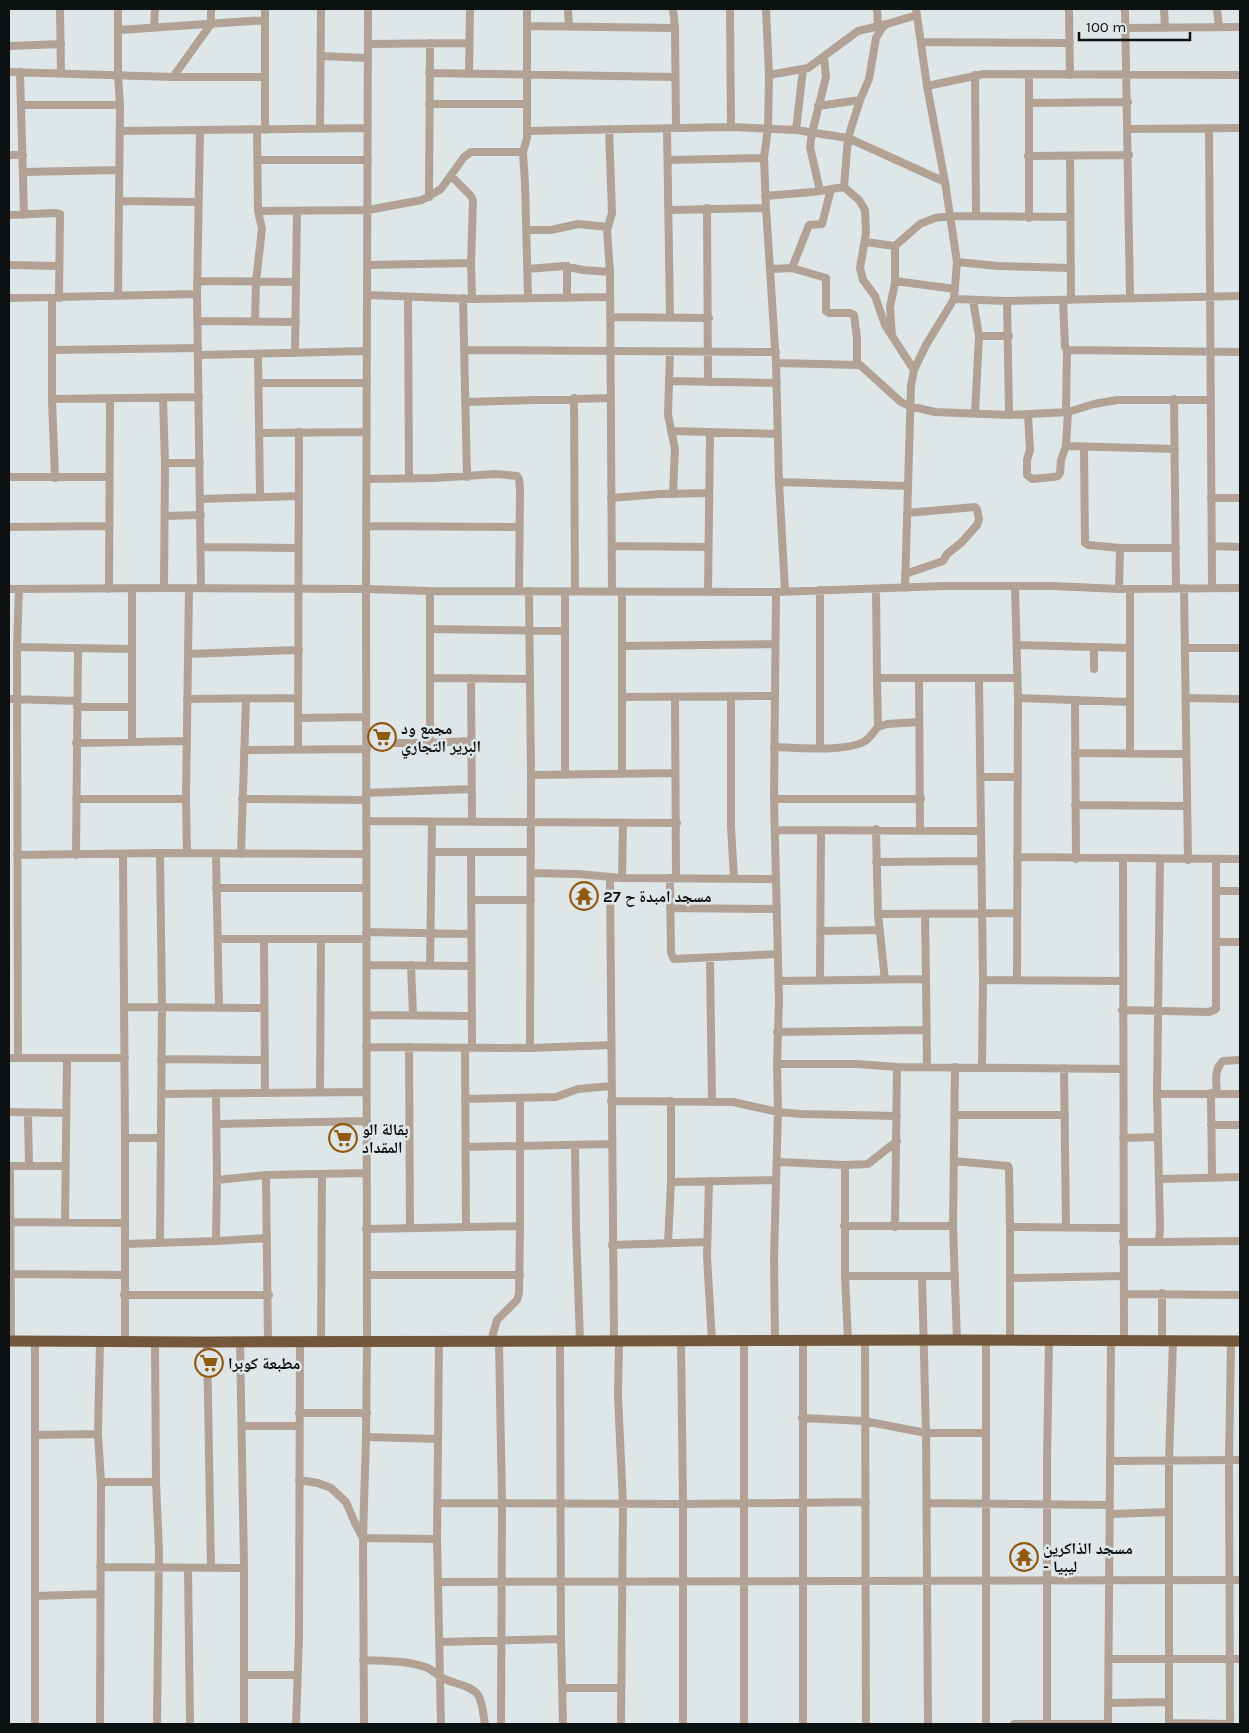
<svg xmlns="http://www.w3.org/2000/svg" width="1249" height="1733" font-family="Karla,'Noto Naskh Arabic',sans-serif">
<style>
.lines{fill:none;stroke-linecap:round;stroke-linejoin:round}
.minor{stroke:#b1a295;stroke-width:8}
.highway{stroke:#74573a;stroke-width:11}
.labels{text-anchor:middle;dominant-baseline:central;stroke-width:5;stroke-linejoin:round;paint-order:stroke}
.poi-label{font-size:16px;font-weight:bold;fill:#0e1112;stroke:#dfe6e8;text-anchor:start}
</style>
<rect width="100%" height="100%" fill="#dfe6e8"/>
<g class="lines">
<!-- minor -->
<path class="minor" d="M60 9 61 73
M265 9V130
M568 9 569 26
M673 9 675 28 676 128
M730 9 731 127
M766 9 769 75 768 128 764 158 766 208 776 363 779 482 785 591
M877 9 878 26
M1069 9 1070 75
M1125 9 1130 298
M1164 9 1165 28
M1217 9 1219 27
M527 26 675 28
M154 28 155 9
M1126 28 1240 27
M119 30 265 20
M921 42 1070 43
M368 44 469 43
M9 46 61 44
M321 56 368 58
M9 72 173 77H265
M20 72 24 215
M429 73 675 77
M469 74 470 9
M1029 74V218
M769 75 808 68 858 31 887 24
M975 75 976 216
M173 77 211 24V9
M927 86 984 74 1240 75
M1029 103 1128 102
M429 104H527
M21 105H120
M818 106 860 100
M667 128 670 318
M1209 128 1212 588
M320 129 321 9
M609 129 612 213 607 230 610 272 612 592
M1129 129 1240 128
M200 130 197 294 201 588
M796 130 803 69
M120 131 368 128
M527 131 731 127 796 130 848 138 945 182
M523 152 525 184 528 298
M9 155H23
M1028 156 1129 155
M1070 156 1071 300
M257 160H368
M668 160 764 158
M23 172 119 170
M451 176 471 196 473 201 471 263 472 299
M844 187 859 200 865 210 866 233 860 268 863 280 875 296 885 325 914 370
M820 191 810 147 812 133 826 77 824 57
M765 196 813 192 844 187 848 138 860 100 869 79 876 38 882 28 887 24 917 15
M429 197 430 43
M119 201 198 202
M707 208 708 382
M669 210 766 208
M258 211 368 210 422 200 441 189 464 157 471 152H523L527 138V9
M9 215 55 213 60 214 59 298
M527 230H551L578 224 608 227
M865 242 895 246 920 224 935 218 950 216 1070 217
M957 262 998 266 1071 268
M9 265 59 266
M367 265 471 263
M567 266V298
M792 268 809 225 822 224 831 189
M528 269 564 266 583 270 610 272
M771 269 792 268 826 278V311L829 313H850L854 315 857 338V364
M198 281 296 282
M895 281 955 289
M367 295 472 299 609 297
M118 296 120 105 118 75V9
M408 297 409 479
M9 298 197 294
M52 298V399L55 478
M463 298 467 477
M954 299 1007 301 1240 296
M973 300 979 336
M1063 300 1065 347 1067 350 1240 352
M1007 301 1009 415
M610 317 709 318
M198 321 296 322
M255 321 256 281 262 229 258 211 257 130
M892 336 890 307 895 283V246
M53 350 198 348
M464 350 776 352
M670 352 668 415 675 449 673 494
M295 353 297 211
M258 354 260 497
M198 355 367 351
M776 363 860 365 901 402 909 406 935 412 1009 415 1068 412 1094 404 1117 400H1211
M669 381 777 383
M259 383H367
M163 398 165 463 164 588
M574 398 575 591
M52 399 199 397
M1174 399 1176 588
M465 402 610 398
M1066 412 1067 350
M975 413 979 336H1009
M1028 415 1030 450 1027 460V475L1032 479 1053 477 1058 476 1060 473 1061 460 1066 446 1068 412
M671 431 778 434
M260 433 367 432
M1066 446 1175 449
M1084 447 1085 543 1088 545 1120 548H1176
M165 463H200
M9 477H109
M367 479 434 478 496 474 517 476 519 479 520 489 519 591
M779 482 908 486
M611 498 660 494 709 493
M1211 498H1240
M201 499 299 496
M165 516 201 515
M367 526 519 527
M9 527 109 526
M612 546 708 547
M1212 546 1240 547
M201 547 298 548
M905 574 943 561 947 554 961 543 977 525 979 519 977 509 975 507 907 513
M1015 586 1018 698 1017 980
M905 588 911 386 914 370 926 345 954 299 957 262 945 182 927 86 916 9
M1184 588 1188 860
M9 589 164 588 366 589 430 591 776 592 945 586H1053L1119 589 1240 588
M109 589 110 399
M876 589 877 678H1017
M1119 589 1120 548
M1130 589V753
M529 591 531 775 530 1048
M708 592 710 432
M430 629 565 631
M1017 645 1130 648
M622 646 775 644
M17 647 132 649
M1185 648H1240
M188 654 299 650
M1094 669V648
M431 678 530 679
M471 678 472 821
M919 678 920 830
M979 679 983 980 982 1067
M731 696V826L734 879
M623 697 774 696
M675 697 676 878
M1018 698 1130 702
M1186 698 1240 699
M9 699 77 701
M187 699 297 698
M1075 701 1076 859
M77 707H132
M298 718 366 717
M878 727 887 724 919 722
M132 741V589
M76 743 186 741
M367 743H430V591
M430 743 471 741
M774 747C795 748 848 752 865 741 870 738 874 731 878 727L877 678
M820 748V590
M298 749 299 432
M244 750 367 749
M1075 753 1186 754
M622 773V592
M531 775 675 773
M565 775V592
M981 777H1018
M366 793 471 789
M76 799H186
M242 799 366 800
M774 799H921
M1075 805 1187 806
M366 821 677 823
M876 829 878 914 885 980
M775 830 981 831
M433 852H531
M471 852 472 1048
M187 853 186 799 189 588
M216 854 219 1007
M241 854 246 699
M17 855 160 853 366 854
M76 855 78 649
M123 855 125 1138V1341
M1017 857 1240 859
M1123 859 1124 1341
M876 862 981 861
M531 873 578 874 622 878 776 879
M610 877 614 1341
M622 878 623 823
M670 878 671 953 674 959 778 954
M216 888H366
M1216 891H1240
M471 900H531
M670 908 777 909
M878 914 1017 913
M925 914 926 979
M820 931 880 930
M366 932 471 934
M218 939H367
M264 940 265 1093
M1216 942H1240
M710 958 712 1102
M367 965 471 966
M411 965 413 1015
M430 966 432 822
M820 980 821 830
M983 980 1122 981
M779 981 926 979 927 1067
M124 1007 264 1008
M1122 1010 1209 1012 1216 1009V859
M367 1015 471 1016
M777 1032 926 1030
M366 1047 530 1048 611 1045
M409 1047 410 1228
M465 1048 466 1226
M9 1058H125
M18 1058 17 647 19 589
M161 1059 264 1060
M777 1064H857L897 1067 1122 1069
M955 1067 953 1226 957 1340
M1064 1068 1066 1227
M320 1092 321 939
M216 1093 217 1180 216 1241
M1211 1093 1212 1177
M1217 1093C1216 1082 1214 1069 1223 1061L1240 1060
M161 1094 366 1092
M1157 1094H1240
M465 1099 556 1097 578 1089 611 1086
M611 1101 733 1102 778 1112 801 1114 897 1116
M9 1112 66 1113
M28 1113 29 1166
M954 1115H1065
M216 1124 367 1121
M1211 1125H1240
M125 1138H161
M1123 1138 1158 1137
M575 1145 576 1228 580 1341
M466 1147 611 1144
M954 1161 1008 1166 1009 1169 1010 1227 1123 1228
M777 1162 845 1165
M9 1166H65
M10 1166 11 1341
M266 1175 268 1342
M1159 1179 1240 1177
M217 1180 266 1175 366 1173
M709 1181 707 1256 712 1341
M671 1182 776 1180
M10 1222 125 1223
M65 1222 67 1059
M844 1226H953
M895 1227 897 1067
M1010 1227V1341
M366 1229 520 1226V1098
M668 1242 671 1182V1101
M1123 1242H1159L1160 1228 1157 1094 1160 859
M1159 1242 1240 1241
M160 1243 162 1007 160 853
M125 1244 216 1241 267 1238
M612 1245 707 1242
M11 1274 124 1275
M367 1275H520
M845 1276H955
M922 1276 926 1433 928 1724
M1011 1278 1123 1276
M1162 1293V1341
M1124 1294 1240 1295
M124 1295H269
M100 1341 98 1434 101 1482 100 1724
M321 1341 322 1174
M439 1341 437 1539 441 1724
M491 1341 497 1320 517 1300 519 1293 520 1226
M499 1341 502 1502 501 1724
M560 1341 561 1639 563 1724
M619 1341 618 1396 623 1504 621 1724
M681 1341 683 1504V1724
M775 1341 774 1257 778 1112 777 1064 779 1001 774 799 776 592
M803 1341V1724
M848 1341 845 1276V1165L868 1164 897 1141
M865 1341 866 1724
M155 1342 156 1482 159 1551 157 1724
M207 1342 211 1568
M240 1342 244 1568V1724
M299 1413H367
M802 1418 864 1421 926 1433H986
M242 1426H299
M35 1435 98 1434
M366 1437 438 1439
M1111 1461 1240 1460
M299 1480 318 1483 331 1488 346 1502 355 1523 363 1538 437 1539
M101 1482H156
M438 1503 683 1504 866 1502
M927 1503 1110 1505
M1111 1514 1169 1512
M100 1567 244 1568
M188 1568 190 1724
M438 1582 1240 1580
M35 1596 100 1594
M439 1642 561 1639
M1109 1659H1240
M363 1660C384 1661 407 1660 428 1668 435 1672 439 1677 447 1680 456 1684 472 1686 478 1695 483 1703 483 1714 485 1724
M244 1675H297
M562 1688H621
M1109 1703 1169 1702
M1169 1723 1230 1724
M35 1724V1341
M296 1724 299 1636 300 1342
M364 1724 363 1538 366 1437 367 1342 366 589 368 9
M744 1724V1341
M986 1724V1340
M1014 1724H1108
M1047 1724V1461L1049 1341
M1108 1724 1111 1341
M1169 1724V1461L1173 1341
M1230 1724 1229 1460 1231 1341"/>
<!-- highway -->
<path class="highway" d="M9 1341 207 1342 957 1340 1240 1341"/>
</g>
<!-- icons -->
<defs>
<symbol id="supermarket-ring" viewBox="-11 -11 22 22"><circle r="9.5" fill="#dfe6e8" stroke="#915a11" stroke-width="1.5"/><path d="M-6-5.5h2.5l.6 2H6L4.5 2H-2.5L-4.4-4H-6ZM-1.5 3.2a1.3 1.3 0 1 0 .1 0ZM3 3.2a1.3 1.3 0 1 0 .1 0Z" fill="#915a11"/></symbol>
<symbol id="temple-ring" viewBox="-11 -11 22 22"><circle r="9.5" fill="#dfe6e8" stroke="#915a11" stroke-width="1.5"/><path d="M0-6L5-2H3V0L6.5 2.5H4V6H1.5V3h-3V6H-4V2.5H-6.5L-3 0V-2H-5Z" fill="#915a11"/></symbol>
</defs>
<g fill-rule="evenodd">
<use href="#supermarket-ring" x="366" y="721" width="32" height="32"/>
<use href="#temple-ring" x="568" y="880" width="32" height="32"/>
<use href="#supermarket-ring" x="327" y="1122" width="32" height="32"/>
<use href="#supermarket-ring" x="193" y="1347" width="32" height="32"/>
<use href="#temple-ring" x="1008" y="1541" width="32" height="32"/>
</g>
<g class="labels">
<!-- poi labels -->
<g class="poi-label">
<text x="401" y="728">مجمع ود<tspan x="401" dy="18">البرير التجاري</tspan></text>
<text x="603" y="896">مسجد امبدة ح 27</text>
<text x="362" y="1129">بقالة الو<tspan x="362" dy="18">المقداد</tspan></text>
<text x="228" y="1363">مطبعة كوبرا</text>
<text x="1043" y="1548">مسجد الذاكرين<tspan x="1043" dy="18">- ليبيا</tspan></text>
</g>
</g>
<!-- border -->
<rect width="1249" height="1733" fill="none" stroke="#0e1112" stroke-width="20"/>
<!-- scale -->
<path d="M1079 32v8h111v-8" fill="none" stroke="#0e1112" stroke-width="2.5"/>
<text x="1086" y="32" font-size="15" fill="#0e1112" stroke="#dfe6e8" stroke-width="4" paint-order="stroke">100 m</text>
</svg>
